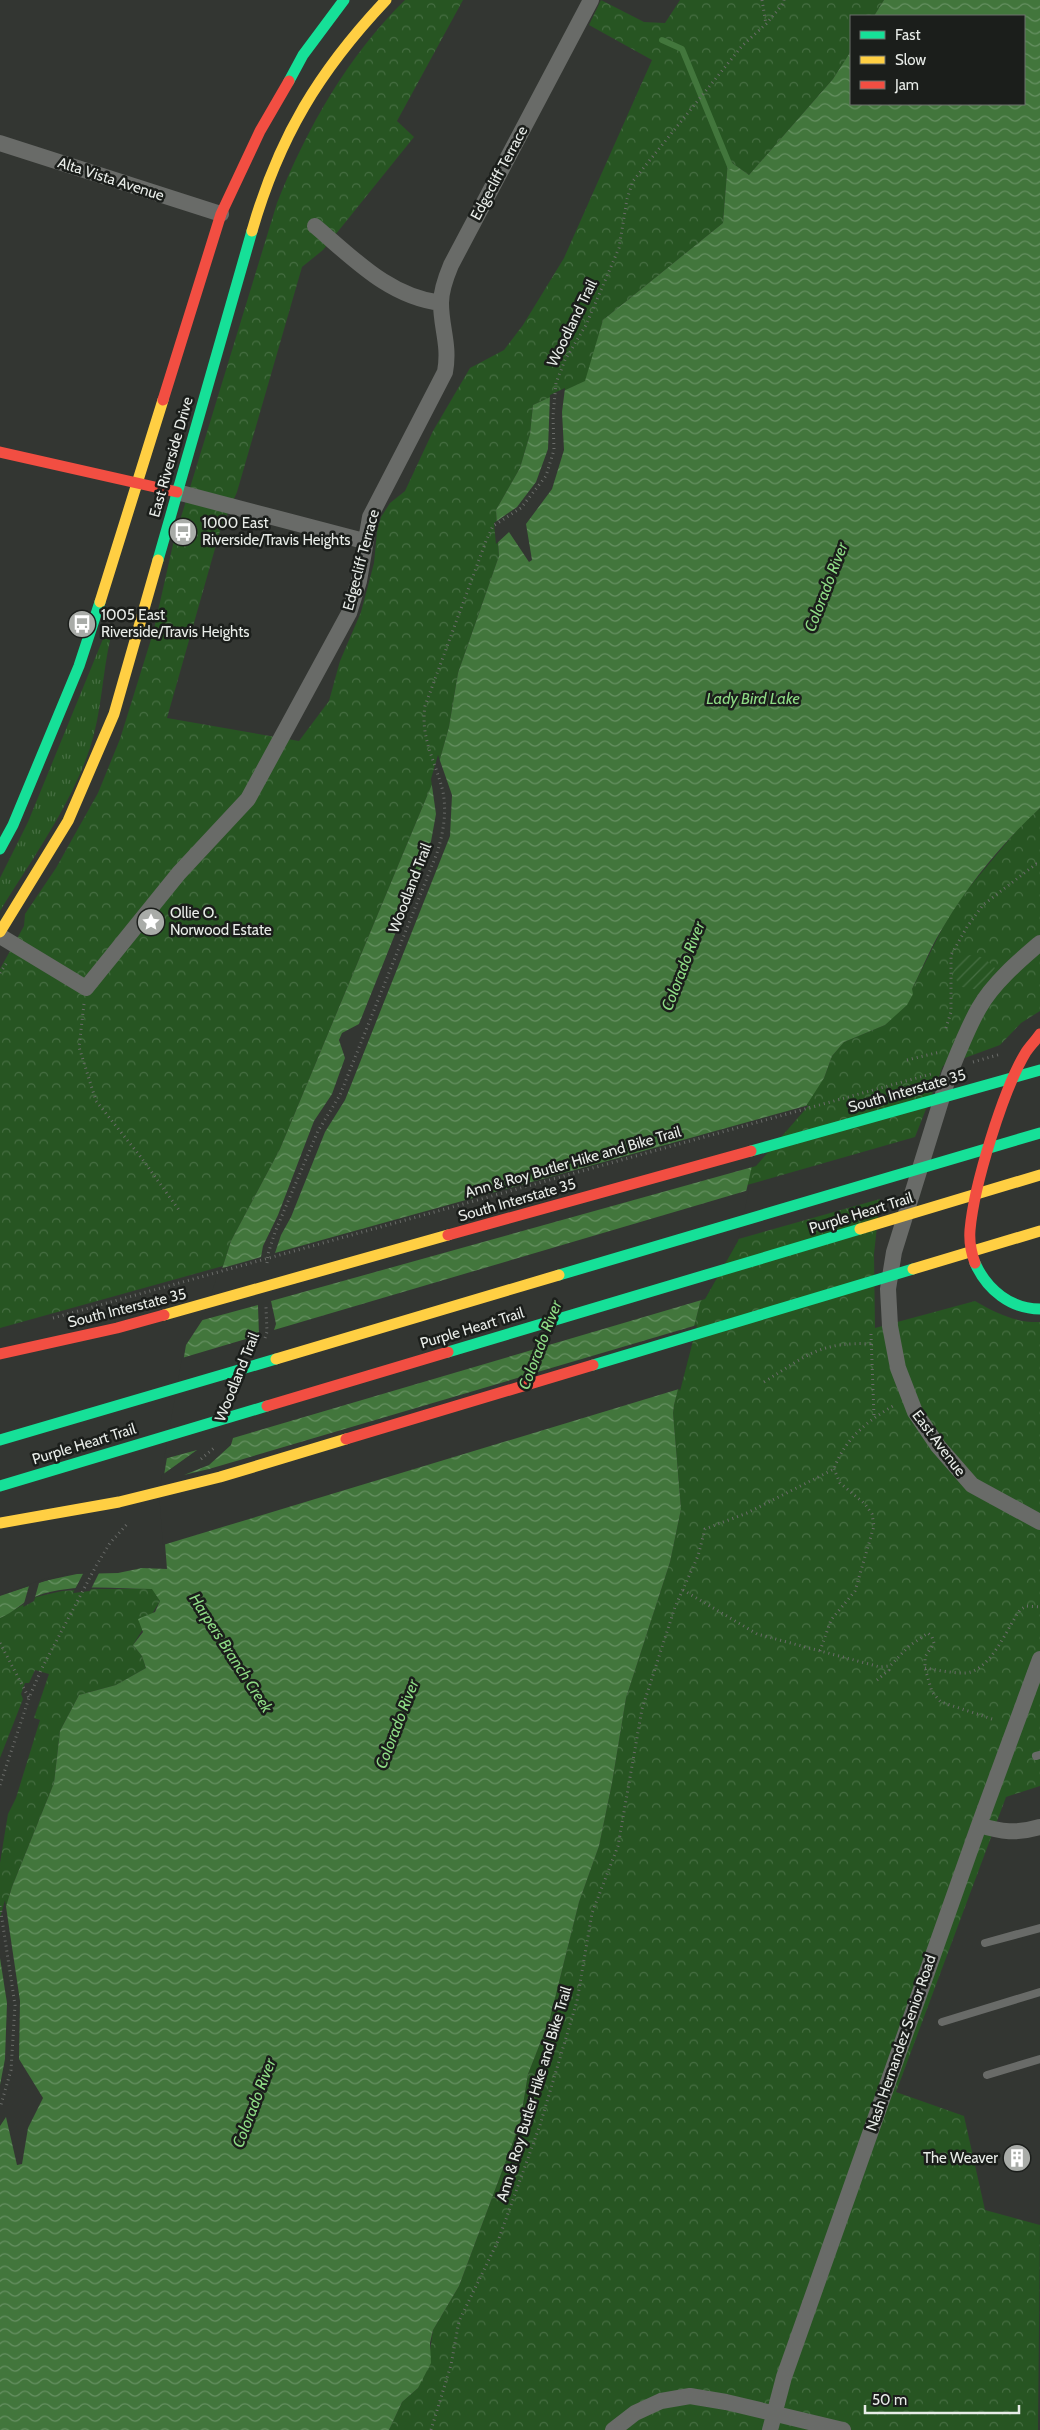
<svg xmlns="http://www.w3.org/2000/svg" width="1040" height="2430" font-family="Cabin,sans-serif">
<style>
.grass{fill:url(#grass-tufts)}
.forest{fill:url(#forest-crowns)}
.garden{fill:url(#garden-furrows)}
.water{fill:url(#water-waves)}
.pier{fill:#333632}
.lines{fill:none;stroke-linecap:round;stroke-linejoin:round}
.stream{stroke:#42763c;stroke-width:6}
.path{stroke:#6a6c69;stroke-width:3;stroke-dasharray:1 4;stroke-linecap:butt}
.lane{stroke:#696b68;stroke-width:8}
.street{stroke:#696b68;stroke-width:16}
.fast{stroke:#16e098;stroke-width:11}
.slow{stroke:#ffcf43;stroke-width:11}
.jam{stroke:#f24e42;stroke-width:11}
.labels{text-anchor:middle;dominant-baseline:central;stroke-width:5;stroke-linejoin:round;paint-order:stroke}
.street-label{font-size:15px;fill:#e8ece8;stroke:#1b1e1b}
.poi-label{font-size:15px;fill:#e8ece8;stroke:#1b1e1b;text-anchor:start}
.water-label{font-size:16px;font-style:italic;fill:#8edc85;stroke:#1b1e1b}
</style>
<defs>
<pattern id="grass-tufts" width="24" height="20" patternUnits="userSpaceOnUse" patternTransform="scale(1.25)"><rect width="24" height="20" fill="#275522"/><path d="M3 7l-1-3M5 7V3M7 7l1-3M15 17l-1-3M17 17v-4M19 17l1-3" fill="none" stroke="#466e42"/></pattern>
<pattern id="forest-crowns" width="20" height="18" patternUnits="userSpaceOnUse" patternTransform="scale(1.25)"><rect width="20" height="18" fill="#275522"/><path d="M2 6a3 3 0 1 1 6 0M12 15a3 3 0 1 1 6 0" fill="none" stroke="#466e42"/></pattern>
<pattern id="garden-furrows" width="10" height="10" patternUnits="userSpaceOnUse" patternTransform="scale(1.25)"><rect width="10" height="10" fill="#275522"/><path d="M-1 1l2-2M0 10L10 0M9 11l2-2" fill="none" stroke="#466e42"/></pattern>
<pattern id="water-waves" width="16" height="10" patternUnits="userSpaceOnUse" patternTransform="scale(1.25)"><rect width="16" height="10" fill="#42763c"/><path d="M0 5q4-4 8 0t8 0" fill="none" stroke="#669062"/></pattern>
</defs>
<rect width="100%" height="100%" fill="#333632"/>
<!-- grass -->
<path class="grass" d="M105 634 111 636C102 673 102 712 90 748 70 807 32 859 0 911V878L28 822Z"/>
<!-- forest -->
<path class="forest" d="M405 0H463L397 121 414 137 323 250 302 267 237 492 220 531 167 718 299 741 329 701 340 661 361 612 374 563 377 532 381 517 390 503 405 491 433 431 470 368 504 350 523 325 564 258 652 60 589 25 601 0 644 22 665 23 680 0H884L874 16H851V51L833 79 749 175 728 160 723 223 603 320 586 381 533 405 530 434 520 468 496 510 499 556 458 673 449 727 435 777 280 1149 231 1241 223 1266 0 1328V969L24 926 25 914 56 868 98 793 120 739 153 633 174 540 277 203C307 128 347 57 405 0Z
M1040 808V1011L1021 1023 1000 1045 943 1066 915 1137 747 1185 752 1166 824 1078 832 1056 844 1042 885 1025 912 989 944 925 962 896 1023 823Z
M880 1199 874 1254 875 1328 975 1301C996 1313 1016 1323 1040 1322V1786L1006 1797 896 2092 964 2116 985 2210 1040 2225 1038 2430H389L402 2402 418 2388 430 2351 433 2330 459 2286 520 2123 528 2074 550 2018 579 1902 599 1846 612 1783 626 1698 670 1562 681 1509 673 1413 674 1405 700 1303 735 1240Z
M95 1589H153L160 1601 133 1645 142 1656 146 1668 116 1685 79 1695 60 1731 54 1783 12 1887 0 1926V1863L5 1832 8 1814 16 1798 40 1720 34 1718 49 1674 35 1670 29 1683H25L21 1694 23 1699 0 1758V1618L36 1597 62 1591Z"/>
<!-- garden -->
<path class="garden" d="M974 955 984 958 995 968 979 990 962 987 953 976C955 963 960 955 974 955Z"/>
<!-- water -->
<path class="water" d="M884 0H1040V808C1004 841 970 882 945 924 932 944 923 967 912 989L913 994 907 1005 885 1025 844 1042 832 1056 824 1078 806 1106 752 1166 735 1240 700 1303 674 1405 673 1413 681 1509 670 1562 626 1698 612 1783 599 1846 579 1902 550 2018 528 2074 520 2123 459 2286 433 2330 430 2343 431 2363 418 2388 402 2402 389 2430H0V1926L12 1887 54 1783 60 1731 79 1695 116 1685 146 1668 142 1656 133 1645 143 1632 138 1619 155 1612 160 1601 152 1589C115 1589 72 1583 37 1596 23 1601 13 1613 0 1618V1596L44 1581 77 1574 118 1573 142 1568 167 1569 161 1493 186 1345 209 1310 231 1241 280 1149 435 777 449 727 458 673 499 556 496 510 520 468 530 434 533 405 585 381 603 320 723 223 728 160 749 175 833 79 851 51V104H1024V16H874Z"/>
<!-- pier -->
<path class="pier" d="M565 388 562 412 564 450 552 489 526 524 532 560 529 562 509 532 496 544 494 523 517 507 536 482 548 449 550 395Z
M438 755 452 795 450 836 345 1100 325 1132 291 1217 281 1235 275 1253 809 1105 756 1166 271 1301 276 1324 274 1330 749 1190 738 1241 705 1299 233 1438 231 1445 209 1465 184 1475 209 1469 697 1325 680 1391 679 1389 163 1545 159 1493 162 1475 197 1450 164 1459 182 1358 259 1335 258 1305 199 1321 207 1309 219 1269 261 1257 263 1246 278 1215 314 1121 332 1094 345 1058 339 1040 342 1033 359 1024 430 847 436 814 431 779Z
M100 1571 90 1591 73 1593 84 1572Z
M71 1573 39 1583 34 1601 23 1607 29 1586 0 1595 44 1579Z
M5 1900 20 2001 19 2059 43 2098 28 2128 22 2164 17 2165 6 2117 0 2126V2085L5 2059 7 2003 0 1958V1918Z"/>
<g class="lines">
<!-- stream -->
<path class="stream" d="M662 40 682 49 730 166"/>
<!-- path -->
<path class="path" d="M762 0 766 24
M0 973 8 961
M84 1004 79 1047 96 1101 140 1156 179 1210
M946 1028 951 1012V955L967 927 983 905 1036 864 1040 865
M907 1060 940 1052
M973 1062 1001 1054
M267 1263 268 1254 275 1232 318 1131 340 1095 437 853C443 834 447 813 443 792 436 762 420 739 425 706L486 541 493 526 521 508 546 476 554 450 553 416 556 383 565 360 586 325 619 248 627 199 633 181 742 46 766 24 783 4 784 0
M53 1318 931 1074
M871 1334 874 1417
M265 1338 267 1332 266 1307
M764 1382C806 1356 820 1341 873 1344
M201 1459 215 1447
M683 1590 757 1634 880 1667 890 1666 909 1646 928 1633 932 1637 934 1643 925 1657V1668L932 1692 941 1702 992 1719
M0 1643 29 1698
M820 1651 831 1620 855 1591 874 1526 872 1514 865 1504 840 1483 834 1469
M925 1668C937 1670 951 1673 964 1673 990 1673 1007 1628 1020 1610L1026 1606 1040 1607
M877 1680 889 1670 887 1667
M0 1785 29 1698 41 1670 96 1566 110 1543 129 1522
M0 1906 15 2005 11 2070 0 2108
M431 2430 451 2365 459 2321 498 2241 540 2125 577 2001 592 1913 618 1846 642 1709 675 1607 698 1556 705 1529 747 1513 834 1469C844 1440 867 1421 893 1406"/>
<!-- lane -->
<path class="lane" d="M1036 1756 1040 1755
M985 1943 1040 1928
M942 2022 1040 1992
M987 2075 1040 2059"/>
<!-- street -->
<path class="street" d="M0 143 221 214
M315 226C353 258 389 297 441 303
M177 492 364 541
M0 936 86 988 179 873 248 799 349 613 359 581 370 517 445 372C450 345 441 328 441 303 441 290 446 277 451 265L591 0
M1040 943C1019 961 993 983 979 1008 967 1029 958 1053 949 1075L894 1252 888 1289 890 1326 898 1368 915 1412 938 1446 972 1485 1040 1522
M979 1825C1001 1832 1017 1834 1040 1827
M613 2430 635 2413 661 2401 690 2396 726 2402 843 2430
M770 2430 784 2377 979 1825 1040 1659"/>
<!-- fast -->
<path class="fast" d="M289 81 303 55 344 0
M158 560 252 231
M0 849 13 825 79 666 100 602
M751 1151 1040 1070
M975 1263C987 1290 1011 1309 1040 1309
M559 1275 1040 1133
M448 1352 860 1229
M593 1365 913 1269
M0 1440 276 1359
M0 1486 267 1406"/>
<!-- slow -->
<path class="slow" d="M252 231C279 137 319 71 386 0
M100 602 163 400
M0 932 68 821 114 714 158 560
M860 1229 1040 1175
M913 1269 1040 1231
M164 1315 448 1235
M276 1359 559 1275
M0 1523 119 1502 220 1477 346 1439"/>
<!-- jam -->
<path class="jam" d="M163 400 221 214 260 131 289 81
M0 452 177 492
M448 1235 751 1151
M975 1263C971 1252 969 1242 970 1230 974 1185 1003 1090 1026 1052 1030 1046 1036 1040 1040 1034
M0 1354 117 1328 164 1315
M267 1406 448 1352
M346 1439 593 1365"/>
</g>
<!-- icons -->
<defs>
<symbol id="bus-disc" viewBox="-11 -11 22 22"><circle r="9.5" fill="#a9aca8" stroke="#1b1e1b"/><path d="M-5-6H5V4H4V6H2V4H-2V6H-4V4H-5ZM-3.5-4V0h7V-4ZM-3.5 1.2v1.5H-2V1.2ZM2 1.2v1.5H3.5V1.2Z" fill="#fff"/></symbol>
<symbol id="sight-disc" viewBox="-11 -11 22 22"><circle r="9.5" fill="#a9aca8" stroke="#1b1e1b"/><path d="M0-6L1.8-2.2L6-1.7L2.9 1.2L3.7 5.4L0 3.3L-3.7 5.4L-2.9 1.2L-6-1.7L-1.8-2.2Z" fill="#fff"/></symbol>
<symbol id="building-disc" viewBox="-11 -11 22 22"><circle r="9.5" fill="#a9aca8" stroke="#1b1e1b"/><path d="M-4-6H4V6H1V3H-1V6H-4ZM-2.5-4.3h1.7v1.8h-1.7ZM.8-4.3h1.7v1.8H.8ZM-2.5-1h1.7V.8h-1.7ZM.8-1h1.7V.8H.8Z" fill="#fff"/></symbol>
</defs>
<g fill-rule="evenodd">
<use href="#bus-disc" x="167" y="516" width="32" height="32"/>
<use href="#bus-disc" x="66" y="608" width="32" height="32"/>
<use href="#sight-disc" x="135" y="906" width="32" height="32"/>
<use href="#building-disc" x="1001" y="2142" width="32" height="32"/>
</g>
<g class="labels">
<!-- street labels -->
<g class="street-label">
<text transform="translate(499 173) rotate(-62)">Edgecliff Terrace</text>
<text transform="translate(111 179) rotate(18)">Alta Vista Avenue</text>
<text transform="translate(572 323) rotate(-64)">Woodland Trail</text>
<text transform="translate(171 457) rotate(-74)">East Riverside Drive</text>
<text transform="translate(361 560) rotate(-75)">Edgecliff Terrace</text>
<text transform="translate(410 888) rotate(-69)">Woodland Trail</text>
<text transform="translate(907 1091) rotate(-16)">South Interstate 35</text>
<text transform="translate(573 1162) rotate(-16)">Ann &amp; Roy Butler Hike and Bike Trail</text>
<text transform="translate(517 1200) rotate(-16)">South Interstate 35</text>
<text transform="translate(861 1213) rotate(-17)">Purple Heart Trail</text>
<text transform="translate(127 1308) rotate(-14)">South Interstate 35</text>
<text transform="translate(472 1328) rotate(-17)">Purple Heart Trail</text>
<text transform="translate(237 1377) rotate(-68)">Woodland Trail</text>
<text transform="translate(939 1443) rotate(53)">East Avenue</text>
<text transform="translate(84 1444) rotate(-17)">Purple Heart Trail</text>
<text transform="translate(901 2043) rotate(-71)">Nash Hernandez Senior Road</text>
<text transform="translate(534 2094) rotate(-73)">Ann &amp; Roy Butler Hike and Bike Trail</text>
</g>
<!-- poi labels -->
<g class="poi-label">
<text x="202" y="523">1000 East<tspan x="202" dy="17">Riverside/Travis Heights</tspan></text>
<text x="101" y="615">1005 East<tspan x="101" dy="17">Riverside/Travis Heights</tspan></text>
<text x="170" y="913">Ollie O.<tspan x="170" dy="17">Norwood Estate</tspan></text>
<text x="998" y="2158" text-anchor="end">The Weaver</text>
</g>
<!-- water labels -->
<g class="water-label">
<text transform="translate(826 587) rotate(-69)">Colorado River</text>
<text x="753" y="698">Lady Bird Lake</text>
<text transform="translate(683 966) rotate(-69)">Colorado River</text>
<text transform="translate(540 1345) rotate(-69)">Colorado River</text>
<text transform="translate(231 1653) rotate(57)">Harpers Branch Creek</text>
<text transform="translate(397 1724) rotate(-69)">Colorado River</text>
<text transform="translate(254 2103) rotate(-69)">Colorado River</text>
</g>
</g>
<!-- legend -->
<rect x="850" y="15" width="175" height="90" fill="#1b1e1b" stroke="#6d706d"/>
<rect x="860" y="31" width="25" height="8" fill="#16e098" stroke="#6d706d"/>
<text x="895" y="40" font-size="15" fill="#e8ece8">Fast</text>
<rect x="860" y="56" width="25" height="8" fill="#ffcf43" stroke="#6d706d"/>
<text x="895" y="65" font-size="15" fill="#e8ece8">Slow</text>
<rect x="860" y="81" width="25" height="8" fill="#f24e42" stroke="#6d706d"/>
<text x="895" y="90" font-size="15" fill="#e8ece8">Jam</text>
<!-- scale -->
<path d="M865 2405v8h154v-8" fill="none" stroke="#e8ece8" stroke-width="2.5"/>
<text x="872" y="2405" font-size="15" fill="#e8ece8" stroke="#1b1e1b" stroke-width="4" paint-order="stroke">50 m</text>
</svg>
